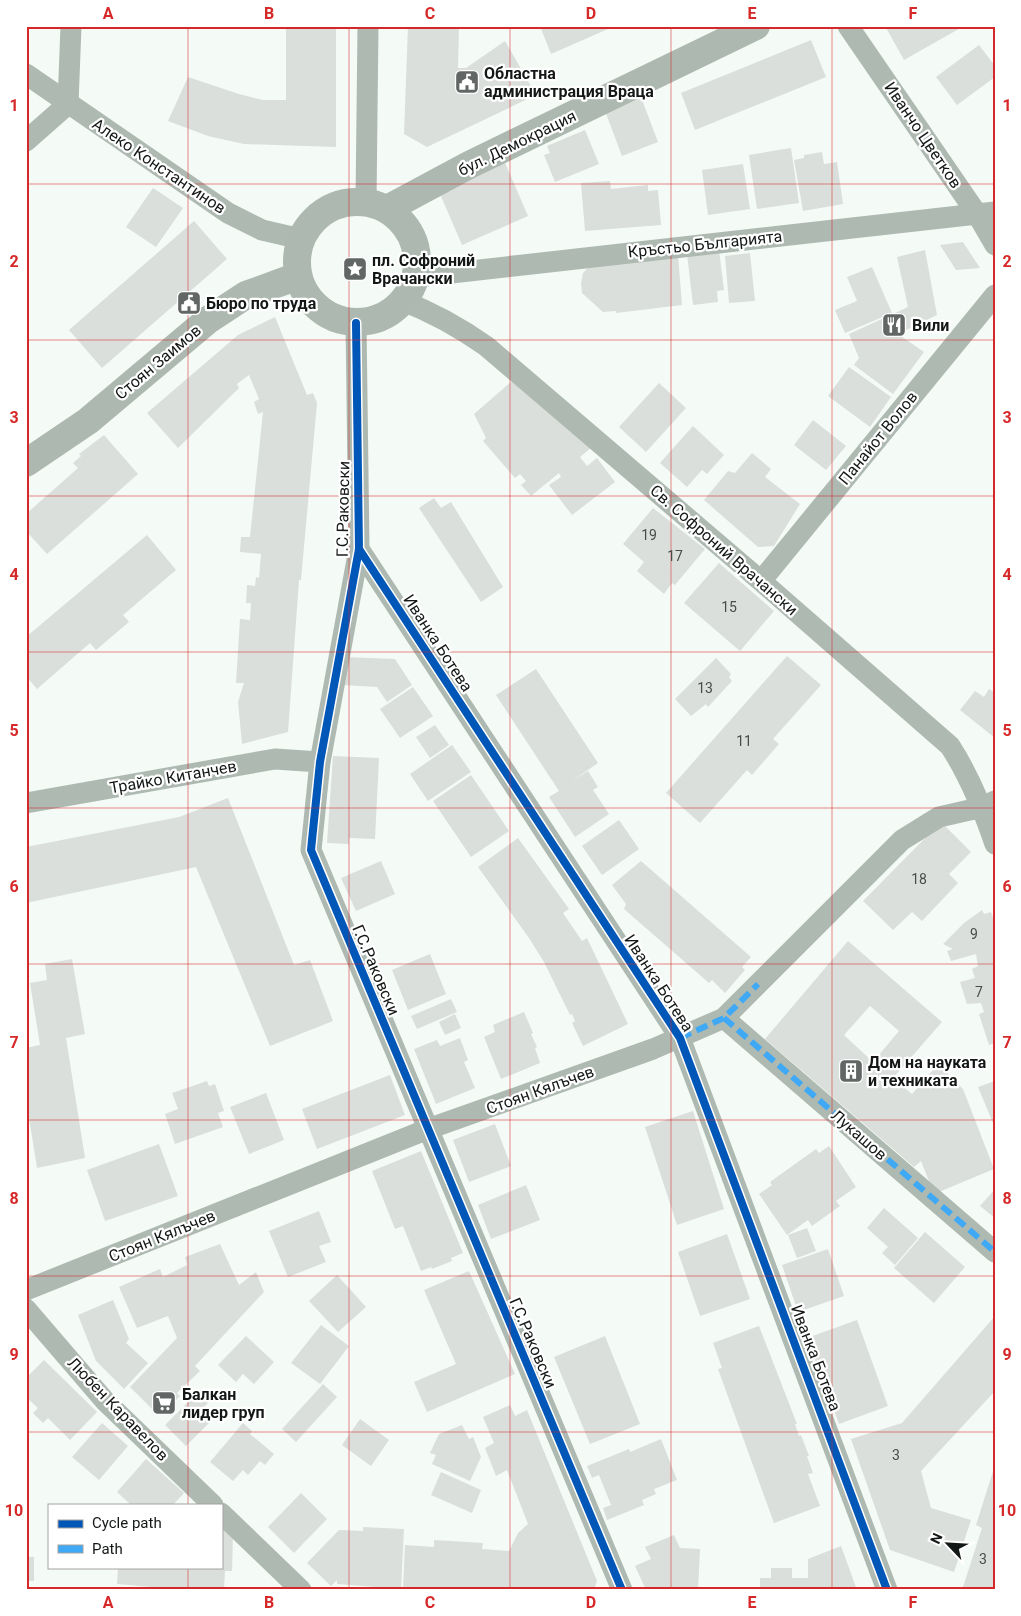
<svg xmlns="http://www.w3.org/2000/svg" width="1021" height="1616" font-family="Roboto,sans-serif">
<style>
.building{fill:#dbdfdc;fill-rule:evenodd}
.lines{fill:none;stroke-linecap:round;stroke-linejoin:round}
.street{stroke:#aeb9b2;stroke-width:21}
.secondary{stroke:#adb8b0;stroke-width:28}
.quiet{stroke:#3fa9f5;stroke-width:6;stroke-dasharray:12 6;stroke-linecap:butt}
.cycleway-casing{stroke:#fff;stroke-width:11}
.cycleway{stroke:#0057b8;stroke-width:8}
.grid{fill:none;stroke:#d62828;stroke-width:1;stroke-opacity:0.55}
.labels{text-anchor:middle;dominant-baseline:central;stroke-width:4.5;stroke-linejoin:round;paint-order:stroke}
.number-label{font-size:14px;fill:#474b49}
.poi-label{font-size:16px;font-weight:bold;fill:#131715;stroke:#fff;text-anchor:start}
.street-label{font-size:16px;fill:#131715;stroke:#fff}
.neatline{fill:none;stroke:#d62828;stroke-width:2}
.grid-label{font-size:16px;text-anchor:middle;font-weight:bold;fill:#d62828}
</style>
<rect width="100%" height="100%" fill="#f4faf6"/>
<!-- building -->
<path class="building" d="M286 26H336V147L244 144 208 136 168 121 188 77 239 94 263 100H286Z
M408 26H459L458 68H466L505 41 536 95 427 147 404 134Z
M540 26H615L551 54Z
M885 26H964L904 60Z
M811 40 826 77 695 130 681 93Z
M979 45 995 66V77L957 105 936 77Z
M641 97 658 142 622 156 605 111Z
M585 130 599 164 555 182 544 155 550 153 547 146Z
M791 148 799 203 757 209 749 155Z
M822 152 824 164 837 162 843 204 803 211 794 160 804 158V155Z
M503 158 528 216 462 245 437 187Z
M743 164 750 209 708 215 702 170Z
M610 181 611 189 648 185V191L658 190 661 225 585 231 581 183Z
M153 188 183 208 156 247 126 227Z
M194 221 227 259 102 368 69 330Z
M963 242 980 268 956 270 940 245Z
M719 250 724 290 717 291 718 302 693 305 687 254Z
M925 250 937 315 898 334 924 352 893 394 854 365 859 358 849 334 908 307 897 257Z
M750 253 755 301 729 303 725 256Z
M678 255 682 305 616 313V311L603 312 582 293 581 284 583 273 595 260Z
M872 267 892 313 845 333 835 310 857 301 847 277Z
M275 317 307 395 313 393 317 403 301 580H299L288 732 242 744 238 702 244 683H236L240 619 250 620 251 603H246L247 585 255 586 256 577 259 578 261 554 240 552 241 537H250L263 412 258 414 254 402 259 399 249 375 237 384 239 388 178 448 147 413 238 335Z
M849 367 891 397 870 427 828 396Z
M512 381 591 448 580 457 587 466 597 458 615 482 572 515 549 485 561 477 559 473 531 496 521 485 526 481 520 474 515 478 483 441 486 438 474 414Z
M659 383 686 408 646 452 619 427Z
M813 420 846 446 826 470 794 445Z
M693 426 724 455 707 474 702 470 687 487 660 463Z
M104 435 138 474 47 554 26 531V514L78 468 73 463 81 456 79 454Z
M752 453 771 469 765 477 800 504 774 546 758 547 704 500 728 471 735 473Z
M434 498 441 508 451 502 503 587 481 602 419 508Z
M653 508 705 549 675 585 672 583 664 594 637 571 644 562 623 544Z
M147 535 176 570 123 615 129 622 96 650 90 643 37 689 26 676V637Z
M719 563 774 611 740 651 684 603Z
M787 656 821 685 773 739 779 744 752 775 747 770 700 823 666 793Z
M345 657 395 659 412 685 387 702 377 687 343 685Z
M716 658 731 674 729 677 732 681 708 707 706 704 691 716 675 699Z
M536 669 598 763 572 781 588 771 598 787 593 790 609 814 575 837 549 797 559 791 496 695Z
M413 687 433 716 400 738 380 709Z
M989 689 995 693V738L960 710 975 691 984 697Z
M435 725 449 745 430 758 416 737Z
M452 745 471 772 428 801 410 774Z
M333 756 379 758 375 839 349 838V844L327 843Z
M471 775 509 831 471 857 433 801Z
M228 798 294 965 310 960 333 1021 270 1046 196 867 26 903V847L179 817Z
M619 820 639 849 602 875 582 846Z
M941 822 971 852 949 874 958 883 922 921 912 912 893 930 863 901Z
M518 838 569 909 563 913 582 941 587 938 628 1024 583 1046 572 1023 575 1021 572 1014 570 1015 544 962 529 938 478 867Z
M381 861 395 894 356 911 341 878Z
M641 861 751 957 742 967 745 970 725 993 712 980 709 983 624 909 626 904 612 885Z
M982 910 984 914 991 912 995 924V1043L989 1045 979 1014 984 1012 981 1003 967 1004 960 982 975 978 972 969 978 966 976 954 951 961 947 951 953 949 943 944 964 923Z
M848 941 942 1022 893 1078 912 1094 938 1064 963 1089 994 1169 934 1194 921 1161 914 1167 765 1039ZM870 1006 899 1031 873 1062 844 1035Z
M430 954 446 994 408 1010 392 970Z
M72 959 85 1034 66 1038 85 1158 37 1168 26 1099V1048L40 1045 30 983 47 980 45 964Z
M451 999 457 1012 417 1029 411 1016Z
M524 1012 533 1033 531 1034 537 1047 535 1048 540 1063 501 1079 484 1037 495 1032 493 1025Z
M455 1014 461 1028 445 1035 439 1022Z
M460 1038 468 1060 464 1062 475 1088 436 1104 414 1049 437 1040 440 1046Z
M390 1075 405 1115 317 1149 302 1109Z
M207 1081 209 1086 215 1084 224 1111 218 1113 223 1127 175 1144 165 1114 178 1109 172 1093Z
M995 1081V1128L978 1087Z
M266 1093 284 1140 249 1154 230 1107Z
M693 1111 724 1209 677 1225 645 1127Z
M495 1124 511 1166 469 1182 453 1140Z
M159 1144 178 1196 105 1221 87 1170Z
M829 1146 856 1187 836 1201 840 1206 812 1226 808 1220 787 1235 759 1194 772 1185 770 1182 816 1149 819 1153Z
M421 1151 463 1253 451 1258 452 1261 432 1269 431 1267 421 1271 403 1226 395 1229 372 1171Z
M526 1185 540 1220 491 1239 478 1205Z
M995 1189V1218L980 1206Z
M884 1208 918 1238 895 1265 882 1253 888 1247 867 1228Z
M319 1211 331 1242 319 1246 326 1262 288 1277 269 1231Z
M807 1228 816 1251 797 1258 788 1235Z
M925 1232 965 1267 934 1303 894 1268Z
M727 1234 750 1299 700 1316 678 1252Z
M220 1244 239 1285 256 1272 264 1292 195 1366 200 1371 177 1393 180 1396 170 1406 168 1403 157 1414 130 1387 177 1338 168 1316 137 1328 119 1287 160 1269 163 1277 187 1265 185 1257Z
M828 1249 844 1296 798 1312 782 1265Z
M469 1271 515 1374 427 1412 414 1382 456 1364 424 1290Z
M337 1275 366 1307 338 1332 309 1301Z
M113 1300 129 1339 126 1343 148 1363 124 1389 96 1361 78 1315Z
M995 1316V1391L921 1471 931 1508 971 1520 954 1572 890 1550 851 1439 902 1423Z
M857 1320 888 1406 839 1424 807 1338Z
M321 1325 349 1346 320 1384 291 1363Z
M759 1326 797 1424H795L799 1436 801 1435 809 1456H807L813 1473 808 1474 820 1506 774 1523 718 1369 722 1368 713 1343Z
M246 1336 274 1362 254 1384 243 1374 236 1382 218 1365Z
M605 1336 640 1424 590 1444 554 1357Z
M44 1360 97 1412 70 1440 48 1418 43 1423 33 1413 38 1408 26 1397V1378Z
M323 1384 337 1397 296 1442 282 1429Z
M201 1389 212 1399 204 1407 214 1418 186 1446 165 1425Z
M510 1405 515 1416 527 1410 597 1581 594 1590 403 1588 405 1545 434 1547V1540L483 1543 482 1549 509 1551 518 1533 528 1524 507 1470 496 1476 485 1448 494 1443 483 1417Z
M360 1419 389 1440 371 1466 342 1445Z
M102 1423 128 1446 99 1480 72 1457Z
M243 1423 252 1431 250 1434 274 1454 265 1465 260 1461 248 1475 243 1470 233 1481 210 1462Z
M462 1425 469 1439 473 1437 481 1457 470 1481 432 1464 436 1455 430 1453 439 1434Z
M661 1439 677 1480 654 1489 656 1494 642 1500 644 1505 607 1520 603 1508 611 1505 599 1475 592 1478 587 1466 629 1449 630 1452Z
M146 1459 184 1493 173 1505H131L117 1492Z
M994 1468 995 1590H962L982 1528 976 1525Z
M441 1472 481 1490 472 1513 431 1495Z
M301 1493 327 1519 294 1553 268 1527Z
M221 1521 233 1533 232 1571H225L224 1589 185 1590 117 1584 118 1567H221Z
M363 1527 404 1529 401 1589 337 1584V1580L331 1586 307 1563 339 1530 363 1531Z
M674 1535 680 1548 700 1549 698 1590H646L635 1566 651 1559 645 1547Z
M841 1546 857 1590H760V1578H771V1568H792V1578H808V1559Z
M26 1557H34V1581H26Z"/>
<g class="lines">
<!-- street -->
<path class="street" d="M848 26 977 214 995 245
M26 74 228 213 262 230 301 239
M26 141 68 104 71 26
M366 202 368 26
M416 277 995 212
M403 301C434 313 459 327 486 346L761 581 950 746C970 777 983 809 995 844
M356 323 359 549 320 762 311 850 622 1590
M359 549 680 1038 887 1590
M761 581 995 295
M26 803 275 759 320 762
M724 1018 995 1252
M26 1290 428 1129 653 1049 724 1018 902 840 939 817 983 807 995 801
M26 1309 105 1401 213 1505
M221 1513 301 1590"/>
<!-- secondary -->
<path class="secondary" d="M297 262a60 60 0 1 1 120 0a60 60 0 1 1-120 0Z
M387 209 469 165 756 26
M26 463 88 421 208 320 246 295 298 276"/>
<!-- quiet -->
<path class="quiet" d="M724 1018 995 1252
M680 1038 724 1018 758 984"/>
<defs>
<path id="cycleway" d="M356 323 359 549 320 762 311 850 622 1590
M359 549 680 1038 887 1590"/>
</defs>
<!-- cycleway casing -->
<use href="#cycleway" class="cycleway-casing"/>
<!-- cycleway -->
<use href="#cycleway" class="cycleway"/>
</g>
<!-- grid -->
<path class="grid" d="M188 26V1505M349 26V1590M510 26V1590M671 26V1590M832 26V1590M26 184H995M26 340H995M26 496H995M26 652H995M26 808H995M26 964H995M26 1120H995M26 1276H995M26 1432H995M188 1567V1590"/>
<!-- icons -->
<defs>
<symbol id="civic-square" viewBox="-11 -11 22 22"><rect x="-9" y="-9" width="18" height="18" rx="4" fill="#626664" stroke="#fff"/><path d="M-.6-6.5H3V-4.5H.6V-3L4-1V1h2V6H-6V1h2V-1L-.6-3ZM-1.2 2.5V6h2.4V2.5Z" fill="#fff"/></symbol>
<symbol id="sight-square" viewBox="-11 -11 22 22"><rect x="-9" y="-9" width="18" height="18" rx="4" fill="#626664" stroke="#fff"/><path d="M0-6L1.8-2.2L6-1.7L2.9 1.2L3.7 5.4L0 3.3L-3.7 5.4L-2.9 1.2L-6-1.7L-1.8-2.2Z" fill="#fff"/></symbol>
<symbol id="restaurant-square" viewBox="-11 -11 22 22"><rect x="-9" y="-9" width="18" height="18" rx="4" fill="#626664" stroke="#fff"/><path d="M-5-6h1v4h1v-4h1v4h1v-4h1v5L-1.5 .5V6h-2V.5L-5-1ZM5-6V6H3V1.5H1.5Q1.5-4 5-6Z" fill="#fff"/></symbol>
<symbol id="building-square" viewBox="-11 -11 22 22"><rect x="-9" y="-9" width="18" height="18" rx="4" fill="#626664" stroke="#fff"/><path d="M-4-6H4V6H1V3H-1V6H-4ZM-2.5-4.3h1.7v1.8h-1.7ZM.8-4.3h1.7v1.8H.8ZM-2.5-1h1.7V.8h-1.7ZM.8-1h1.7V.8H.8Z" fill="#fff"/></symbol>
<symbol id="supermarket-square" viewBox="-11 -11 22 22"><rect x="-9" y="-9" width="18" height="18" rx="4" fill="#626664" stroke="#fff"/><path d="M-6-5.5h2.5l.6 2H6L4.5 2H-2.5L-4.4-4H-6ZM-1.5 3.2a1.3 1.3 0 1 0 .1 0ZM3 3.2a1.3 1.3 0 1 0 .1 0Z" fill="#fff"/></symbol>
</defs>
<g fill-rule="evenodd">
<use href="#civic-square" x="453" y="68" width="28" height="28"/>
<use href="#sight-square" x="341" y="255" width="28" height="28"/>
<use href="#civic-square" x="175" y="289" width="28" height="28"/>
<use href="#restaurant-square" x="880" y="311" width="28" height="28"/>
<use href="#building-square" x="837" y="1057" width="28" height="28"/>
<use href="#supermarket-square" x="150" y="1389" width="28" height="28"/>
</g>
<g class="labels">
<!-- number labels -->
<g class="number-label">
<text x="649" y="535">19</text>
<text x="675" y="556">17</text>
<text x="729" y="607">15</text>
<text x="705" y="688">13</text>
<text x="744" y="741">11</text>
<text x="919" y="879">18</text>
<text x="974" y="934">9</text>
<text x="979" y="992">7</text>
<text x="896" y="1455">3</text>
<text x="983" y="1559">3</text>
</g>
<!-- poi labels -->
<g class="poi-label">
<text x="484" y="73">Областна<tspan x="484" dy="18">администрация Враца</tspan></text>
<text x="372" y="260">пл. Софроний<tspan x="372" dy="18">Врачански</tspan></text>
<text x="206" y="303">Бюро по труда</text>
<text x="912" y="325">Вили</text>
<text x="868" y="1062">Дом на науката<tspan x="868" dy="18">и техниката</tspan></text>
<text x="182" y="1394">Балкан<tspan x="182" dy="18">лидер груп</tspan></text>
</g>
<!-- street labels -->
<g class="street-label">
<text transform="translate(923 135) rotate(56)">Иванчо Цветков</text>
<text transform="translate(517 143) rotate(-26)">бул. Демокрация</text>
<text transform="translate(159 166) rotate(34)">Алеко Константинов</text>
<text transform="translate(705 244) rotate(-6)">Кръстьо Българията</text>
<text transform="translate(158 362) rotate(-40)">Стоян Заимов</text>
<text transform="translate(878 438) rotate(-51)">Панайот Волов</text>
<text transform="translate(343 509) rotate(-89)">Г.С.Раковски</text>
<text transform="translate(724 550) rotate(41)">Св. Софроний Врачански</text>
<text transform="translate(438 643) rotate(57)">Иванка Ботева</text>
<text transform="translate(173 777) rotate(-10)">Трайко Китанчев</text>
<text transform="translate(376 970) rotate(67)">Г.С.Раковски</text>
<text transform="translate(659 983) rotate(57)">Иванка Ботева</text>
<text transform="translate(540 1090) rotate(-20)">Стоян Кялъчев</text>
<text transform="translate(859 1135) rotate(41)">Лукашов</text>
<text transform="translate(162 1236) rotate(-22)">Стоян Кялъчев</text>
<text transform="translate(533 1343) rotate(67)">Г.С.Раковски</text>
<text transform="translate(816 1358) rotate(69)">Иванка Ботева</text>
<text transform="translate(118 1409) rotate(46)">Любен Каравелов</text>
</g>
</g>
<!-- border -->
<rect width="1021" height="1616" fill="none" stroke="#ffffff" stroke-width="55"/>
<!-- legend -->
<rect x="48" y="1504" width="175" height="65" fill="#ffffff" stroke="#a1a2a1"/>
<rect x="58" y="1520" width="25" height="8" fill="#0057b8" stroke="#a1a2a1"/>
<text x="92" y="1528" font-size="15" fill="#131715">Cycle path</text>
<rect x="58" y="1545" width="25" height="8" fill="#3fa9f5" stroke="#a1a2a1"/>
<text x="92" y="1554" font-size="15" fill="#131715">Path</text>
<!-- north arrow -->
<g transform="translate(948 1544) rotate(295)" stroke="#ffffff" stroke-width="4" paint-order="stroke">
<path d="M0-4L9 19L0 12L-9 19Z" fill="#131715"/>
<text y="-8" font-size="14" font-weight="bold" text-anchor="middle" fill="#131715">N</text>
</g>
<rect x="28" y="28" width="966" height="1560" class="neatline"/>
<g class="grid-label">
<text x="108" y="19">A</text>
<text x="269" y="19">B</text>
<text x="430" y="19">C</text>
<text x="591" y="19">D</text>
<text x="752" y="19">E</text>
<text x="913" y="19">F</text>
<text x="14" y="111">1</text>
<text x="1007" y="111">1</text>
<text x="14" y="267">2</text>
<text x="1007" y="267">2</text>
<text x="14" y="423">3</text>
<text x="1007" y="423">3</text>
<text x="14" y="580">4</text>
<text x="1007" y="580">4</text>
<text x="14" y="736">5</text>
<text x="1007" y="736">5</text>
<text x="14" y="892">6</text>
<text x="1007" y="892">6</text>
<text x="14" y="1048">7</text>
<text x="1007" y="1048">7</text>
<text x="14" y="1204">8</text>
<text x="1007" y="1204">8</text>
<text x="14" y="1360">9</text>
<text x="1007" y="1360">9</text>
<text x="14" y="1516">10</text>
<text x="1007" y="1516">10</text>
<text x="108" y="1608">A</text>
<text x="269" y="1608">B</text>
<text x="430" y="1608">C</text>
<text x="591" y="1608">D</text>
<text x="752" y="1608">E</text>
<text x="913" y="1608">F</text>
</g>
</svg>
